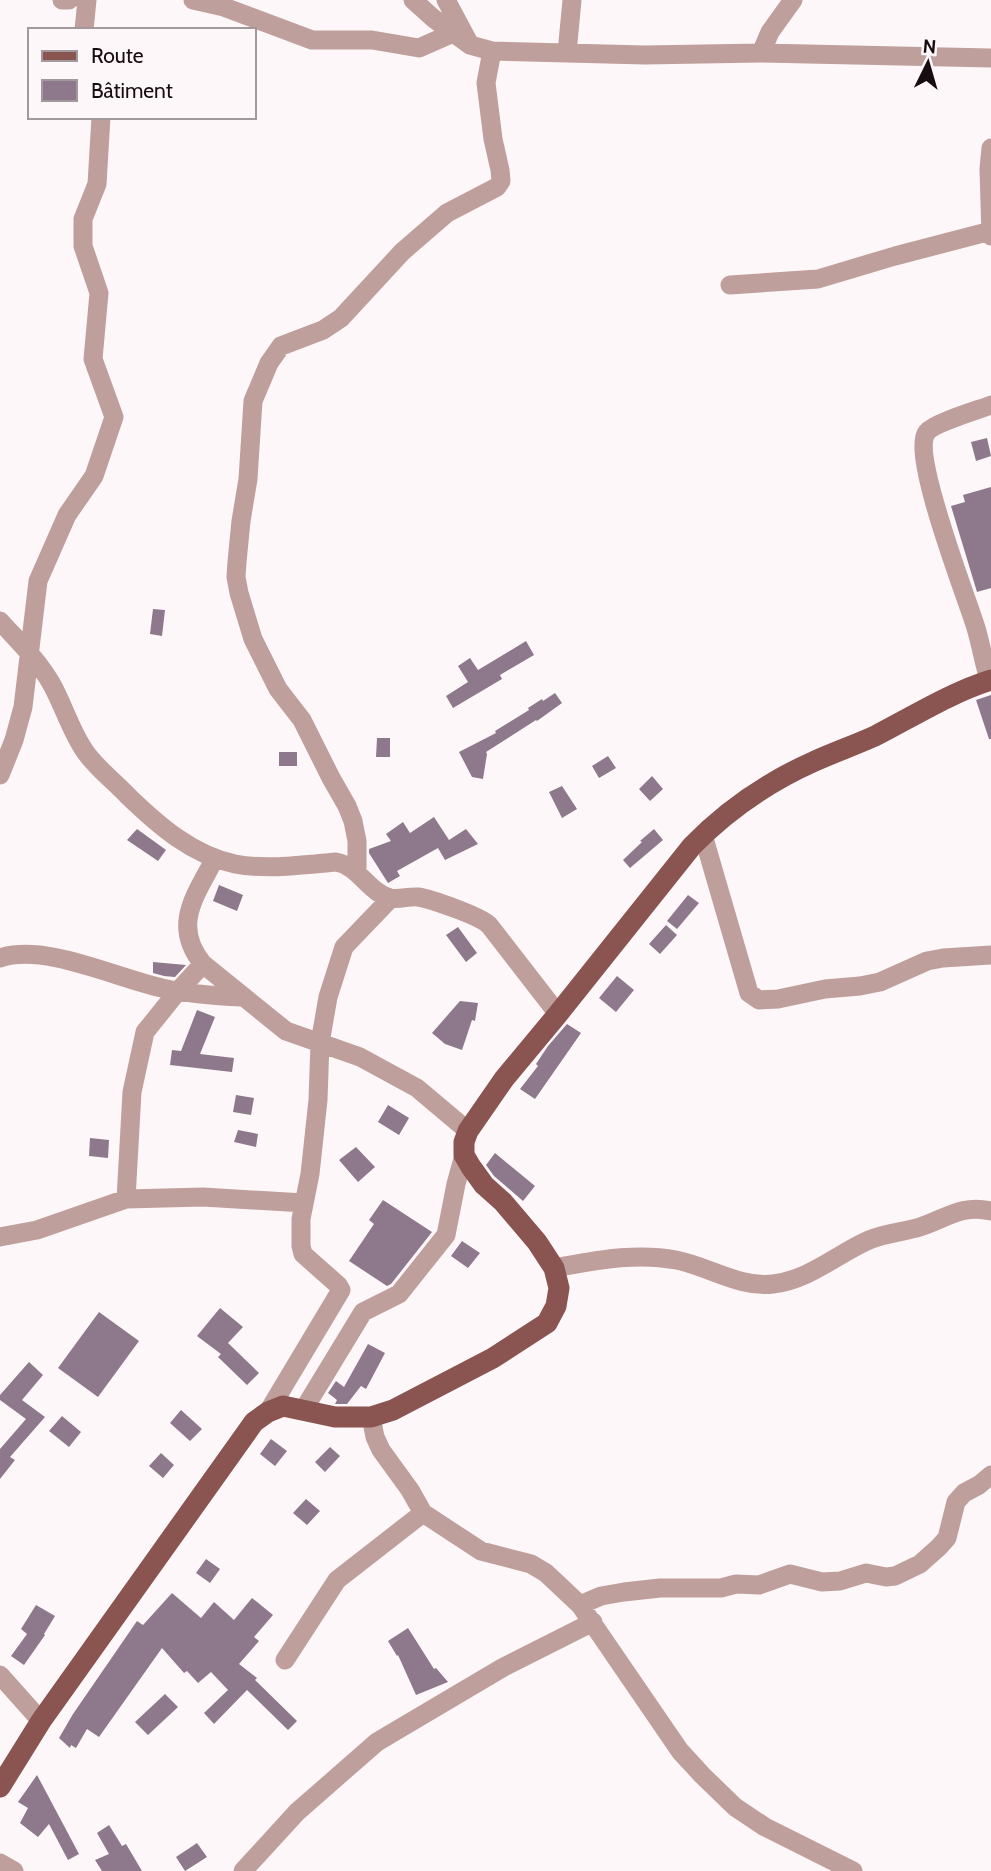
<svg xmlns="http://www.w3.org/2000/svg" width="991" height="1871" font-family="Cabin,sans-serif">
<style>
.building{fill:#8e788b}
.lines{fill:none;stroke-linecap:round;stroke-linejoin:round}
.minor{stroke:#bf9f9c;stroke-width:19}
.major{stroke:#8a5450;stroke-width:21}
</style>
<rect width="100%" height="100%" fill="#fef7f9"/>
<!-- building -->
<path class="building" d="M987 438 991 456 976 461 971 442Z
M991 487V588L977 592 951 506 965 502 963 495Z
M153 609 165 610 162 636 150 634Z
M526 641 534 655 500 675 502 679 453 708 446 696 468 682 458 666 470 658 478 670Z
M555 693 562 703 537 721 536 720 486 752 487 754 483 779 472 777 459 752 496 733 495 731 529 710 528 708 542 699 543 701Z
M991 695V739H989L976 700Z
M377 738H390V757H376Z
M279 752H297V766H279Z
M608 756 616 768 599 778 592 766Z
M652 776 663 789 650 801 639 789Z
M562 786 577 809 562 818 549 792Z
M434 817 449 840 466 829 478 844 445 860 438 848 397 871 400 876 388 883 369 853V849L391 841 386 834 403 822 410 833Z
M137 829 166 850 158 861 127 840Z
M654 829 663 840 630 868 623 860 642 842 640 841Z
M219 885 243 895 237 911 213 901Z
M688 895 699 903 677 929 667 921Z
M666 925 677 935 660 954 649 944Z
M458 927 477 953 466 962 446 935Z
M153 962 186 965 175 977 164 976 153 973Z
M617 976 634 990 616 1012 599 998Z
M460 1001 478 1003 475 1021 472 1020 462 1050 445 1044 432 1033Z
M197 1010 215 1017 200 1054 234 1058 232 1072 170 1065 172 1050 181 1051Z
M567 1024 581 1033 535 1099 520 1089 538 1066 536 1064 548 1046Z
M236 1095 254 1098 251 1115 233 1112Z
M388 1105 409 1118 399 1135 378 1122Z
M238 1130 258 1134 256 1147 234 1142Z
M90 1138 109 1140 108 1158 89 1156Z
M356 1147 375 1167 358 1182 339 1160Z
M495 1153 535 1186 523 1201 494 1176 486 1165Z
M383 1200 432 1232 391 1284 387 1286 349 1261 374 1224 369 1220Z
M462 1241 480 1253 468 1268 451 1256Z
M220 1308 243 1327 228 1343 259 1373 247 1385 218 1357 221 1354 197 1336Z
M99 1312 139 1341 98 1397 58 1368Z
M368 1344 385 1353 366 1389 361 1386 347 1404H335L337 1400 328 1393 336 1381 344 1387Z
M29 1362 43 1375 22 1400 45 1417 10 1457 15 1460 0 1479V1449L26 1419 0 1400V1395Z
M181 1410 202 1429 190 1441 170 1423Z
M62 1416 81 1432 69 1447 49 1431Z
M271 1439 287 1451 275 1466 260 1454Z
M330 1447 340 1456 325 1472 315 1462Z
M161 1453 174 1465 163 1478 149 1466Z
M306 1499 320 1511 307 1525 293 1513Z
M206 1559 220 1569 210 1583 196 1573Z
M172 1593 201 1618 214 1602 234 1620 252 1598 273 1615 254 1637 259 1641 239 1664 257 1678 255 1680 297 1721 288 1730 247 1690 214 1724 204 1713 228 1690 211 1672 198 1683 187 1671 184 1673 162 1648 99 1737 87 1729 76 1748 71 1745 70 1748 59 1738 73 1714 137 1621 143 1625Z
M36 1605 55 1616 44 1634 45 1635 24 1665 11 1656 27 1634 21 1629Z
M408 1628 434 1669 436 1668 448 1682 416 1695 398 1655 397 1656 388 1641Z
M165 1694 178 1707 148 1735 135 1722Z
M37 1775 79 1854 68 1860 49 1824 38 1837 20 1823 28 1808 18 1802Z
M109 1825 122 1846 126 1844 142 1871H102L95 1860 109 1854 97 1833Z
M197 1843 207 1857 185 1871 176 1857Z"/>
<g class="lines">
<!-- minor -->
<path class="minor" d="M62 0H69
M193 0 224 7 312 40H372L419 48 453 33
M413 0 433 18 470 45 492 51 645 55 761 53 991 58
M446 0 468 41
M84 30 87 0
M567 53 572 0
M761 53 770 32 793 0
M991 148 989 169 991 236
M730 285 818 279 895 256 991 231
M0 621C18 641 38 660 51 683 63 704 70 729 84 750 95 767 114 781 128 796 158 825 192 855 235 864 267 870 303 865 336 862 359 866 368 892 390 898 399 900 409 896 418 897 431 899 480 916 489 925L558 1014
M989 680C984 663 981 645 976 628 967 598 910 454 927 432 934 423 978 410 991 405
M0 775 14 740 23 707 38 581 67 515 94 476 114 417 93 359 99 293 83 246V219L97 184 101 117
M703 835 749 993 759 1000 778 999 825 989 860 986 880 982 927 961 943 958 991 955
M215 858C196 895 171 925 203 964L286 1031 360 1057 417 1088 468 1131
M357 873V841L353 821 347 806 331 778 302 720 278 689 253 639 239 593 236 577 237 562 241 521 248 479 253 401 269 363 281 346 323 330 341 318 402 252 447 213 497 187 501 181 500 170 493 139 486 83 492 51
M0 958C45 943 116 978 162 988 189 994 215 996 242 997
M126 1199 132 1092 145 1032 178 991 203 964
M0 1237 37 1230 126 1199 203 1197 304 1203
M554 1268C594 1261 635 1252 676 1260 708 1266 739 1288 773 1284 809 1280 837 1254 869 1240 885 1233 904 1232 920 1227 947 1218 962 1204 991 1211
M304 1409 363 1312 399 1294 446 1235 456 1184 464 1155
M268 1412 341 1290 338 1285 303 1254 301 1246V1219L310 1174 318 1100 320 1043 328 997 344 947 391 898
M371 1417 375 1437 381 1450 410 1490 423 1513 481 1551 531 1564 546 1573 580 1605 680 1751 702 1775 735 1807 765 1827 853 1871
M580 1605 601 1596 624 1592 660 1588H721L736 1584 759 1585 790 1574 822 1582 840 1581 866 1573 886 1577 895 1576 920 1564 939 1547 947 1538 956 1502 964 1493 979 1485 991 1475
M285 1660 337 1580 423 1513
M0 1675 41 1721
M0 1863 14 1871
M243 1871 297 1812 377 1742 502 1668 593 1622"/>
<!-- major -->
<path class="major" d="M0 1787 41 1721 254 1422 268 1412 283 1406 335 1417H371L393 1410 493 1358 547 1323 556 1306 559 1288 554 1268 537 1242 503 1202 484 1185 471 1167 464 1155V1142L468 1131 504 1079 558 1014 692 846C726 811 770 781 815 761 835 752 855 745 875 736 912 717 952 692 991 680"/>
</g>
<!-- legend -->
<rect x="28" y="28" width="228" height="91" fill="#fef7f9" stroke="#a2999c" stroke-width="2"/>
<rect x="42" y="51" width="35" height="10" fill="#8a5450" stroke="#a2999c" stroke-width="2"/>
<text x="91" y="63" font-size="21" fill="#170d10">Route</text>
<rect x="42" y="80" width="35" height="21" fill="#8e788b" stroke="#a2999c" stroke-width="2"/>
<text x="91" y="98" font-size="21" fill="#170d10">Bâtiment</text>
<!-- north arrow -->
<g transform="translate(928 63) rotate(5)" stroke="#fef7f9" stroke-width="5" paint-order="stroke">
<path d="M0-5L12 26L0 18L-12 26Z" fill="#170d10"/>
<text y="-10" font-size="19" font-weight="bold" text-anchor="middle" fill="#170d10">N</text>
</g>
</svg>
